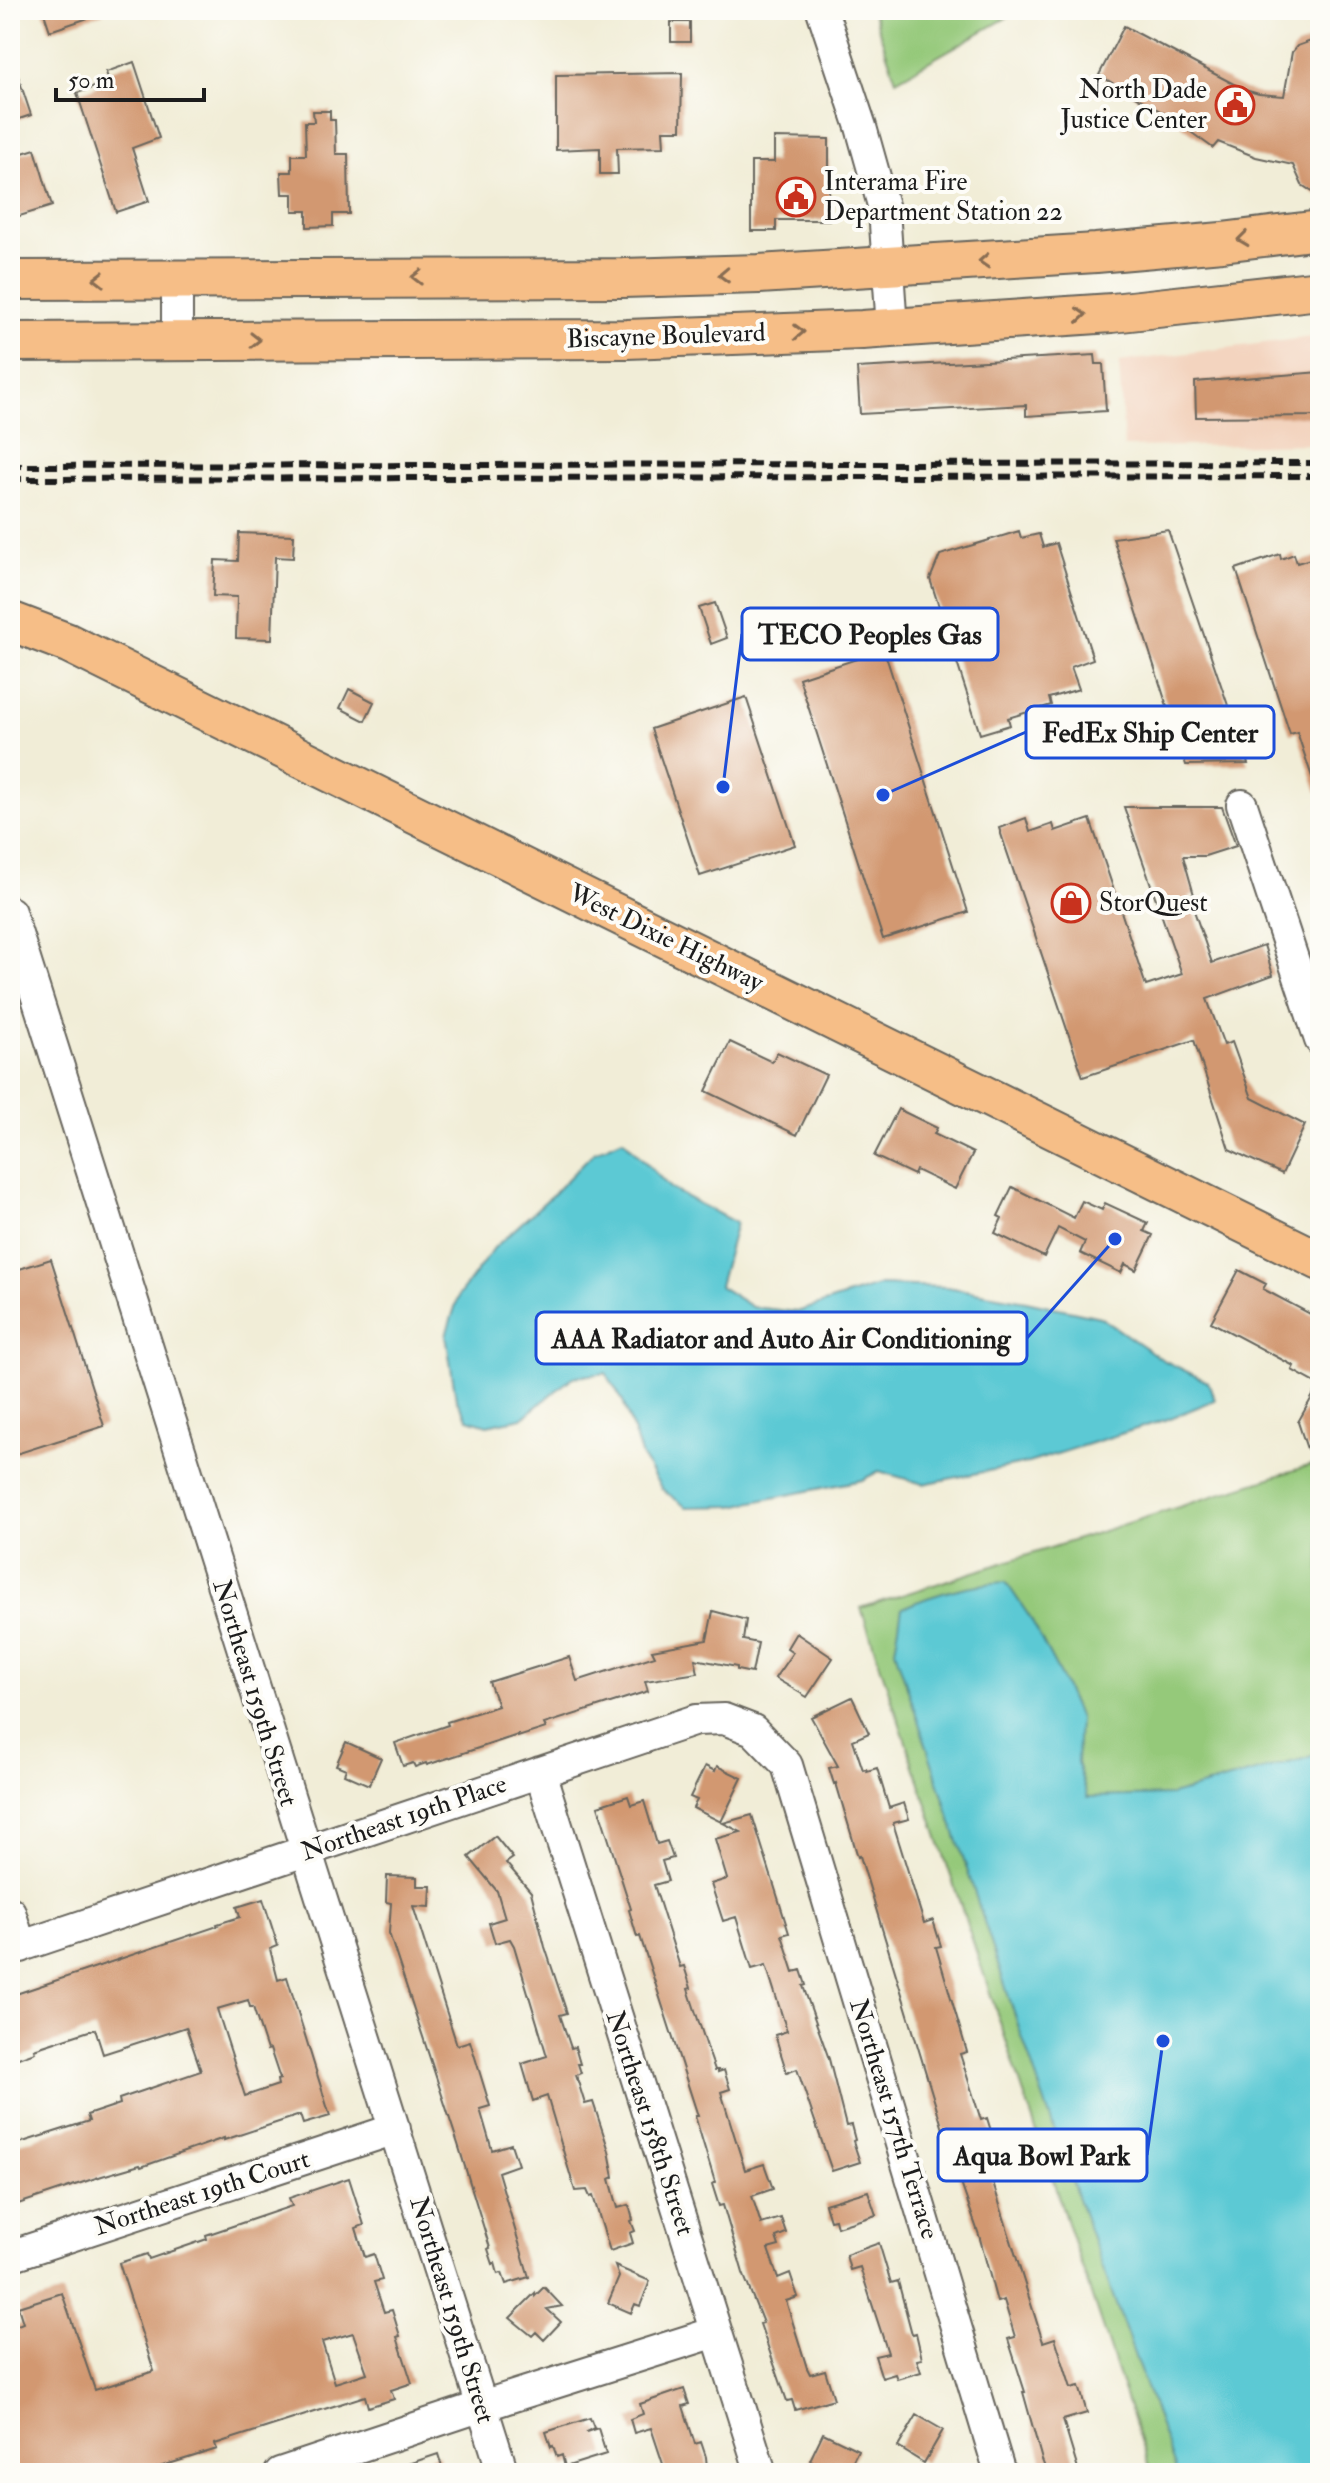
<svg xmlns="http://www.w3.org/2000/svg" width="1330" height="2483" font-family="'IM FELL Double Pica',serif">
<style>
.built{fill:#f3d4bf}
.green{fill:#95c97a;stroke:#58724b;stroke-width:2}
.water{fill:#5cc9d4;stroke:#3c7278;stroke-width:2}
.building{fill:#d29871;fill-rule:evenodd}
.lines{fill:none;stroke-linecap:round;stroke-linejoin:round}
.minor-casing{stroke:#67655d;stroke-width:34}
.major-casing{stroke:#67655d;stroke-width:42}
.minor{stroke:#fff;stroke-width:30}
.major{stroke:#f6be87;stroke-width:38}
.rail{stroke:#1c1c1c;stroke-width:6;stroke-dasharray:12 6;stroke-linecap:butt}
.oneway{stroke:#896d52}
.labels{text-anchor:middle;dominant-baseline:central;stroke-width:8;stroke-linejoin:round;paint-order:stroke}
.poi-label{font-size:26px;fill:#1c1c1c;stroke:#fdfcf7;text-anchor:start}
.street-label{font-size:26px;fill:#1c1c1c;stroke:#fdfcf7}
.leader{fill:none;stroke:#1d4ed8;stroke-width:3}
.callout-dot{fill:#1d4ed8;stroke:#fdfcf7;stroke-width:3}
.callout{fill:#fdfcf7;stroke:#1d4ed8;stroke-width:3}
.callout-label{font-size:28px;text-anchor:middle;font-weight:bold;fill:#1c1c1c}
</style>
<rect width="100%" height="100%" fill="#fdfcf7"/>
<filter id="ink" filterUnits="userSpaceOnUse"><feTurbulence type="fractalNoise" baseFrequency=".0125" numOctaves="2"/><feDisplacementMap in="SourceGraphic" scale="16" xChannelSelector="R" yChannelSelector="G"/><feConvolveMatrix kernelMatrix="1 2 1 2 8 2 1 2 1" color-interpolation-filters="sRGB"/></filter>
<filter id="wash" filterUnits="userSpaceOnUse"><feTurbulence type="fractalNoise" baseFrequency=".006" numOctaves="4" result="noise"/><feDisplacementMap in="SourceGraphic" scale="32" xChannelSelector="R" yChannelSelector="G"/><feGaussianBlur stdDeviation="1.8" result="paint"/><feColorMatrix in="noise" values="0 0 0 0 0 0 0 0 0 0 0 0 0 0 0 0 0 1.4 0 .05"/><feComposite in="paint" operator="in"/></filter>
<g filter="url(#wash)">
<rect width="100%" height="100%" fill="#f1edd7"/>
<!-- built -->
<path class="built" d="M1320 336V444L1124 447 1119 362Z"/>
<!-- green -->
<path class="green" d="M872 10H1017L1015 13 896 80Z
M1320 1462V2473H1151L861 1608Z"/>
<!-- water -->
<path class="water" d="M623 1139 671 1189 736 1223 719 1286 752 1307 797 1312 880 1285 947 1287 1026 1301 1100 1317 1163 1360 1208 1382 1215 1400 1168 1419 1028 1463 923 1484 879 1471 862 1480 733 1506 686 1507 662 1489 642 1457 623 1401 606 1373 573 1377 522 1418 487 1425 468 1419 456 1399 446 1335 459 1295 494 1248 549 1198 594 1152Z
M1006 1582 1029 1616 1061 1677 1079 1718 1077 1763 1088 1797 1171 1795 1307 1758 1320 1751V2473H1177L1083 2213 1020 2031 895 1650 902 1608C936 1593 968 1584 1006 1582Z"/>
<g id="blocks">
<!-- building -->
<path class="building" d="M43 10H103V13L50 31Z
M671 22H690V42H671Z
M1124 26 1245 90 1259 94 1284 96 1292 52 1297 46 1311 41 1320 43V197L1302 185 1293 165 1256 157 1218 142 1213 148 1167 115 1099 75Z
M10 61H13L31 115 10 122Z
M134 62 159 138 132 148 149 201 116 212 77 93 109 82 106 72Z
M682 73 681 130H663L664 147 617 148 618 174H600V148L556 150V75Z
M313 111H330V120H335L336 154H348L349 214H333V226L307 227V211H293V194H282L281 172H292V155H306L305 122H314Z
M774 138 829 139V220H776V231H751V162H774Z
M35 149 52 206 10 219V157Z
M1095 355 1096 364H1103L1106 411 1026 416V405L860 414 857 368Z
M1320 372V416L1196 417 1195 382Z
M1168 530 1248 764 1186 765 1113 538Z
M1019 531 1021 538 1039 534 1043 547 1056 543 1093 659 1071 667 1079 689 1049 698 1051 705 1008 718 1010 725 980 734 930 579 940 555Z
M239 533 294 535 293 558 275 557 272 639 236 638 237 597 213 596 215 560 238 561Z
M1280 554 1281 559 1294 554 1297 563 1320 556V792H1317L1297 732 1290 734 1236 569Z
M715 603 727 638 711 644 699 608Z
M884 650 968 912 883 939 799 678Z
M349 689 374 702 365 721 340 708Z
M746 697 795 845 700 876 651 729Z
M1124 807H1222L1236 846 1205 856H1183L1194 895 1189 896 1212 963 1264 945 1273 975 1207 999 1224 1045 1232 1042 1252 1098 1305 1125 1282 1174 1229 1149 1194 1040 1083 1077 999 828 1026 818 1030 832 1053 824 1055 831 1090 819 1146 986 1182 974Z
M730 1042 772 1062 777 1052 826 1075 797 1135 706 1091Z
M898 1109 937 1128 934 1134 973 1153 955 1189 916 1170 914 1175 874 1156Z
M1012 1187 1074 1218 1082 1201 1102 1210 1105 1203 1148 1223 1144 1231 1153 1235 1136 1270 1125 1264 1121 1273 1080 1253 1085 1242 1058 1228 1044 1257 995 1233 1002 1218 998 1216Z
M51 1259 104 1426 10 1456V1272Z
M1239 1270 1266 1284 1263 1289 1320 1319V1444L1307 1449 1298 1422 1319 1385 1292 1370 1294 1366 1211 1322Z
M713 1611 746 1620 743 1640 758 1643 752 1673 737 1670V1667L695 1659 698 1673 645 1681 648 1691 544 1724 546 1728 518 1737V1735L427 1765 426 1763 415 1767 413 1763 403 1766 395 1743 448 1725 447 1722 498 1706 489 1682 569 1657 577 1681 655 1656 652 1650 707 1640Z
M796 1633 833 1658 807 1697 775 1678 793 1652 787 1648Z
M852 1697 869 1733 853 1740 863 1770 866 1769 867 1771 877 1768 889 1808 904 1803 909 1819 893 1823 924 1923 933 1920 941 1946 936 1947 967 2052 960 2054 981 2120 987 2118 999 2157 986 2161 1043 2342 1055 2338 1071 2388 1079 2386 1087 2413 1063 2420 1079 2473H1052L1051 2469 1046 2470 1042 2460 1023 2392H1025L1008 2339 1015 2337 1004 2300 997 2302 979 2235 948 2146 860 1856 858 1857 836 1783 834 1784 829 1768 838 1766 811 1717Z
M346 1742 381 1758 369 1785 344 1774 346 1769 336 1765Z
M705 1766 715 1771 717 1766 742 1778 721 1822 693 1808 697 1800 690 1797Z
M628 1796 631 1805 644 1801 657 1844 667 1841 673 1858 662 1861 668 1881 654 1885 680 1967 684 1966 691 1988 688 1989 710 2056 715 2070H718V2072L724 2070 730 2089 721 2092 745 2170 764 2164 773 2189 752 2196 761 2224 781 2218 786 2233 776 2237 779 2246 768 2249 778 2278 790 2273 798 2297 786 2301 807 2368 810 2374 825 2370 834 2399 795 2410 792 2400 787 2401 760 2324 763 2323 743 2273 723 2205 719 2206 712 2184 715 2182 695 2116H698L640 1936 637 1937 629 1910 631 1909 598 1806Z
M752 1815 789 1933 782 1935 794 1972 801 1970 806 1985 803 1986 829 2059 846 2126 851 2125 855 2140 853 2141 860 2162 832 2171 797 2069 787 2073 775 2035 787 2031 766 1965 752 1969 736 1917 723 1921 711 1884 727 1879 715 1839 741 1832 723 1823Z
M495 1836 513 1858 506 1863 531 1892 545 1947 567 2013 560 2015 571 2048 575 2047 580 2064H578L581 2073 576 2075 585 2104 593 2102 609 2151 614 2177 610 2179 618 2208 629 2205 633 2220 631 2221 635 2231 630 2233 633 2243 610 2251 593 2196 590 2197 587 2190 575 2191 547 2096 533 2101 522 2064 547 2056 514 1946 510 1939 495 1943 489 1923 505 1918 497 1891 469 1857Z
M387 1876 417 1877V1886H431L430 1907 413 1906 457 2045 470 2041 490 2106 480 2109 492 2150 511 2144 518 2165 498 2172 529 2277 506 2284 502 2273 498 2274 495 2263 493 2264 488 2249 490 2248 458 2144 389 1933 391 1903 386 1902Z
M263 1899 278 1946 270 1949 278 1980 287 1977 330 2116 303 2124 300 2115 224 2140V2138L141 2167 140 2165 102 2176 15 2205 10 2190V2146L89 2121 87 2115 120 2104 119 2099 201 2071 186 2027 103 2054 95 2029 34 2049 35 2052 10 2061V1996L218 1926 217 1924 240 1917 237 1907ZM248 2000 250 2007H253L267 2050 270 2049 280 2079 277 2080 278 2085 245 2096 217 2009Z
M349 2178 364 2225 356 2228 365 2257 374 2254 382 2280 374 2282 384 2312 392 2310 400 2336 397 2337 412 2383 391 2390 394 2399 368 2407 365 2396 215 2444 217 2449 140 2473H10V2328L23 2323 18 2307 62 2293 95 2390 154 2371 119 2263 147 2254 149 2259 207 2239 206 2235 292 2206 289 2198ZM353 2333 367 2373 335 2383 322 2342Z
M868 2191 876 2215 837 2227 835 2219 830 2220 825 2204Z
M879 2243 891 2283 898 2281 912 2334 916 2333 922 2359 917 2360 921 2372 897 2379 895 2374 882 2378 875 2356 888 2353 860 2267 850 2270 846 2255Z
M615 2266 650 2281 640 2306 635 2304 631 2313 608 2303 619 2277Z
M544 2287 562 2306 547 2309 561 2322 544 2340 536 2332 532 2336 510 2318 535 2293V2296Z
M684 2389 689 2404 683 2406 695 2444 701 2442 706 2457 707 2468 703 2469 704 2473H666L651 2428 634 2433 630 2419 643 2414 640 2404Z
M917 2415 943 2430 924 2463 898 2447Z
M590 2418 594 2428 586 2432 598 2428 606 2454 565 2467 562 2455 557 2457 553 2446 551 2447 546 2432Z
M823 2433 858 2450 847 2473 836 2467 834 2472 810 2460Z
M438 2454 444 2473H391L390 2470Z"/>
</g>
</g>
<g filter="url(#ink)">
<use href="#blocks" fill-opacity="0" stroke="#67655d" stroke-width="2"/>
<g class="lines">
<defs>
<path id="minor" d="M822 10 861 127 884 209 892 329
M177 341V279
M1242 805 1320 1040
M10 912 503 2473
M540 1772 761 2473
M10 1912 21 1947
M10 1950 696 1720 724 1719 753 1730 787 1765 1000 2473
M10 2256 395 2129
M280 2473 482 2406 716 2332"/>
<path id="major" d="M10 280 623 278 759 274 1096 253 1222 242 1320 230
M10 342 627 339 862 330 1112 313 1320 290
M10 621 68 643 1320 1261"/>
</defs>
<!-- minor casing -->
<use href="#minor" class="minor-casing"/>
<!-- major casing -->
<use href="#major" class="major-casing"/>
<!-- minor -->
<use href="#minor" class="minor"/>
<!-- major -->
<use href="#major" class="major"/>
<!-- rail -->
<path class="rail" d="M10 466 1320 463
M10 479 1320 476"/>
</g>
<!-- one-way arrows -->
<defs><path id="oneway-chevron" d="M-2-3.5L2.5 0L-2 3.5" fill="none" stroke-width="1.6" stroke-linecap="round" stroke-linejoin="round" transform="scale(2)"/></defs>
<g class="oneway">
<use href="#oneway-chevron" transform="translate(1243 239) rotate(173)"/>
<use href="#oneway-chevron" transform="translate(984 261) rotate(177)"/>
<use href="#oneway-chevron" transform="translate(724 275) rotate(178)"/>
<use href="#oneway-chevron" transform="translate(417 277) rotate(179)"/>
<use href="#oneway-chevron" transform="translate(99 279) rotate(180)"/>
<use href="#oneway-chevron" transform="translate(1081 315) rotate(-4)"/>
<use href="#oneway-chevron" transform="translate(799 332) rotate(-2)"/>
<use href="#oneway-chevron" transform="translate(255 340)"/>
</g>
</g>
<!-- icons -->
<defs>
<symbol id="civic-ring" viewBox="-11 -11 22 22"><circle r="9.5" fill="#fdfcf7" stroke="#c8321e" stroke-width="1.5"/><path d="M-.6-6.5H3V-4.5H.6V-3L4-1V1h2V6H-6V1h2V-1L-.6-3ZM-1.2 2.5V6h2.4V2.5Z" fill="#c8321e"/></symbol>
<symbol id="shop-ring" viewBox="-11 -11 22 22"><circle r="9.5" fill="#fdfcf7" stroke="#c8321e" stroke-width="1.5"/><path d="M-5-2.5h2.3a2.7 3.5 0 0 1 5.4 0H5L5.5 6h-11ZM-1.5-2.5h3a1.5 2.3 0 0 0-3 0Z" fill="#c8321e"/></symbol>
</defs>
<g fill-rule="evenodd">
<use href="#civic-ring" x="1213" y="83" width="44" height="44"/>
<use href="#civic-ring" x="774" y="175" width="44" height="44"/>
<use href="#shop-ring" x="1049" y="881" width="44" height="44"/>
</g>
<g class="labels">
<!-- poi labels -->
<g class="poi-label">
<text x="1207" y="90" text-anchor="end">North Dade<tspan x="1207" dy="30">Justice Center</tspan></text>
<text x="824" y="182">Interama Fire<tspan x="824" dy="30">Department Station 22</tspan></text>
<text x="1099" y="903">StorQuest</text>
</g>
<!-- street labels -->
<g class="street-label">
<text transform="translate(666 336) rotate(-2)">Biscayne Boulevard</text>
<text transform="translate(666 938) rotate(26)">West Dixie Highway</text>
<text transform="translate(255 1693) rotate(73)">Northeast 159th Street</text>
<text transform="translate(404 1818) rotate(-19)">Northeast 19th Place</text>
<text transform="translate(894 2119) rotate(73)">Northeast 157th Terrace</text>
<text transform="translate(650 2123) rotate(72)">Northeast 158th Street</text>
<text transform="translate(202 2193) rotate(-18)">Northeast 19th Court</text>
<text transform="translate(452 2310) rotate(73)">Northeast 159th Street</text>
</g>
</g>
<!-- callouts -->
<path class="leader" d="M723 787L742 634M883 795L1026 732M1115 1239L1027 1338M1163 2041L1147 2155"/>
<g class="callout-dot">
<circle cx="723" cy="787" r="8"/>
<circle cx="883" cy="795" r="8"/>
<circle cx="1115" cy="1239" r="8"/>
<circle cx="1163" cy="2041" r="8"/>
</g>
<g class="callout">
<rect x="742" y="608" width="256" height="52" rx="8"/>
<rect x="1026" y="706" width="248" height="52" rx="8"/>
<rect x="536" y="1312" width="491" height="52" rx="8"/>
<rect x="938" y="2129" width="209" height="52" rx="8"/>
</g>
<g class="callout-label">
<text x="870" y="644">TECO Peoples Gas</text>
<text x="1150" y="742">FedEx Ship Center</text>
<text x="781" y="1348">AAA Radiator and Auto Air Conditioning</text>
<text x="1042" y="2165">Aqua Bowl Park</text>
</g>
<!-- margin -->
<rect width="1330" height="2483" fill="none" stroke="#fdfcf7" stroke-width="40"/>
<!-- scale -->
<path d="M56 88v12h148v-12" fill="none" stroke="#1c1c1c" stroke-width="4"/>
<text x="68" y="88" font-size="24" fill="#1c1c1c" stroke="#fdfcf7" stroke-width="6" paint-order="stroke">50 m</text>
</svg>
